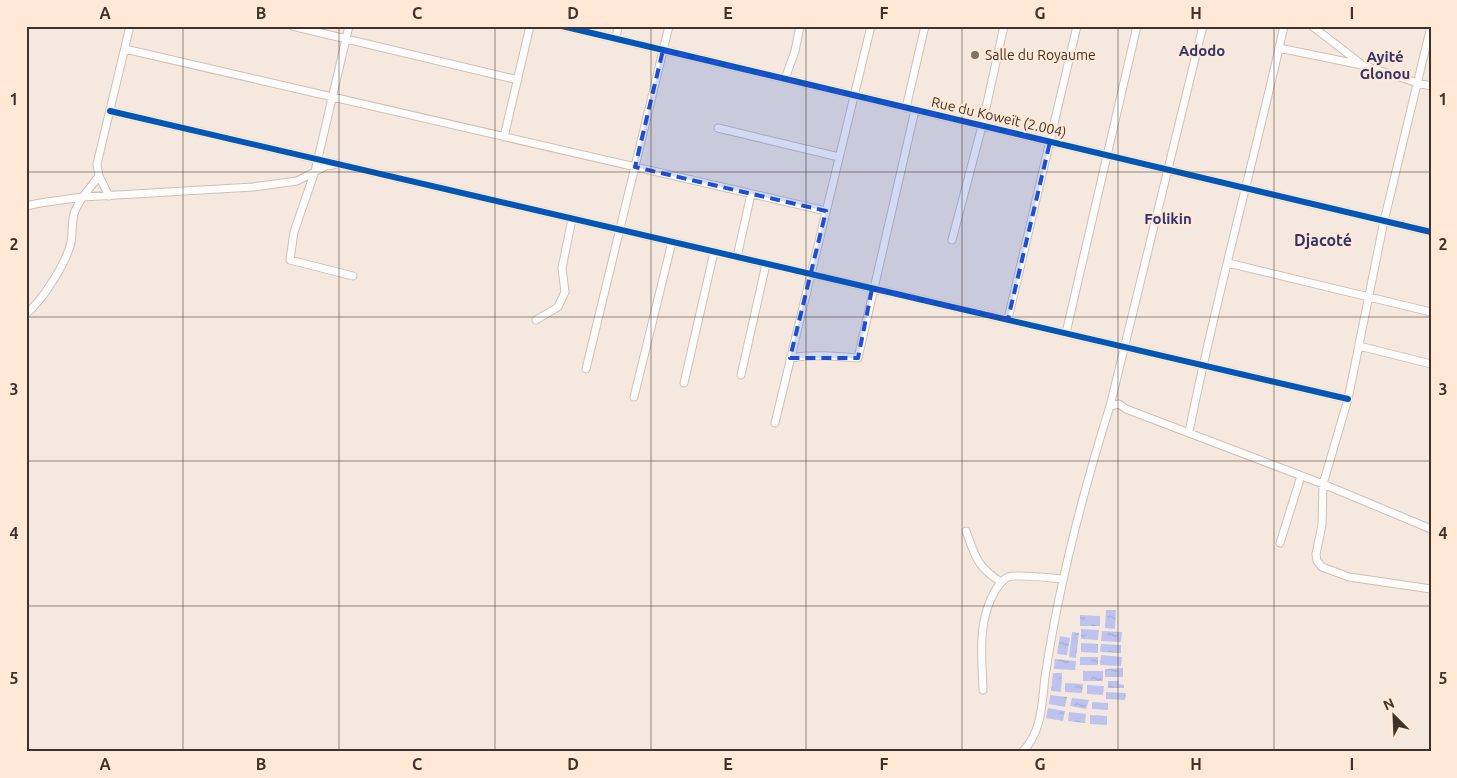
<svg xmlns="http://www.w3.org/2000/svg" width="1457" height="778" font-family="Ubuntu,sans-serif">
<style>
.water{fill:url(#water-ripples)}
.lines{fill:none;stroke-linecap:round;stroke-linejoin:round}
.minor-casing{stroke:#ccc1b8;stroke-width:9}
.minor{stroke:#fefcfa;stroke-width:7}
.cycleway-casing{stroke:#ffe8d5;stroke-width:9}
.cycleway{stroke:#0057b8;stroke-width:6}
.marked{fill:#1d4ed8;fill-opacity:0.2;stroke:#1d4ed8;stroke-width:4;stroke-dasharray:10 6;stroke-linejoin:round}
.grid{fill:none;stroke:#3e332a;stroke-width:1;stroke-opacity:0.55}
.poi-dot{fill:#7e7369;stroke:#ffe8d5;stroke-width:2}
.labels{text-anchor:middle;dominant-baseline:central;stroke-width:4.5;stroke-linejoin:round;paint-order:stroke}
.poi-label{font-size:14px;fill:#3e332a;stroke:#ffe8d5;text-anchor:start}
.street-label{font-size:14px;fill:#3e332a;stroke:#ffe8d5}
.neighbourhood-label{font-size:15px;font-weight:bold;fill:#2f336e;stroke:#ffe8d5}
.quarter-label{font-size:16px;font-weight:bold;fill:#2f336e;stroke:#ffe8d5}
.neatline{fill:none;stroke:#3e332a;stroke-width:2}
.grid-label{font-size:16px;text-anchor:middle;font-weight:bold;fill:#3e332a}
</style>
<defs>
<pattern id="water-ripples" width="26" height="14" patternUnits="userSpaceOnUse" patternTransform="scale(1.25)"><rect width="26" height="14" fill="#bec2ef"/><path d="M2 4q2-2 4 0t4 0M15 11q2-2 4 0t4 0" fill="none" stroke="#a4a7cd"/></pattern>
</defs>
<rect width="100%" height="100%" fill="#f5e9df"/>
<!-- water -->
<path class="water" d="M1106 610H1116L1115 629 1105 628Z
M1080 615 1100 616V626H1080Z
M1081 629 1099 630 1098 640 1081 639Z
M1102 631 1122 632 1121 642 1101 641Z
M1072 632 1079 633 1076 658 1069 657Z
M1060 636 1070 638 1067 655 1057 654Z
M1081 643 1098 644V653L1081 652Z
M1101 644 1121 645V653L1100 652Z
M1101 655 1122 657 1121 666 1100 665Z
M1080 657H1098V665H1080Z
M1055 659 1076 661 1075 670 1054 669Z
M1123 668V677H1105V669Z
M1083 671H1103V681H1083Z
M1053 673H1062L1061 692 1051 691Z
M1108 681H1119V684L1124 685V688H1108Z
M1065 683 1083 684 1082 693 1065 692Z
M1087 685 1104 686 1103 695 1087 694Z
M1106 692 1126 693 1125 700 1106 699Z
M1050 695 1067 697 1065 707 1049 704Z
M1072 698 1089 700 1086 709 1070 706Z
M1092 702 1108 703V710L1092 709Z
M1048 708 1065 711 1063 721 1046 718Z
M1069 712 1086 714 1085 723 1068 721Z
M1090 715 1107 716V725L1090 724Z"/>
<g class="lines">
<defs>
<path id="minor" d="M292 26 518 80
M349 26 315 171 294 232 290 260 353 276
M562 26 1431 232
M1312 26 1360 63
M1431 26 1384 221 1348 399 1323 484 1322 525 1316 554 1317 561 1322 567 1349 577 1431 589
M616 39 618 26
M1279 48 1362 65 1418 83 1431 86
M125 49 826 211
M785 79 795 51 800 26
M906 108 925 26
M110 111 1348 399
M718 128 839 157
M504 137 530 26
M109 196 99 176 97 164 130 26
M26 206 40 203 83 197 253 187 297 181 326 166 333 165
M952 240 982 126 1004 26
M737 257 751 194
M1228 263 1431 312
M26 314C42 301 67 262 71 242 73 231 71 221 75 211 80 198 91 187 99 176
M1008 319 1077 26
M536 320 558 307 565 292 562 268 572 219
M1066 333 1137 26
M1359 346 1431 364
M790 358C813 354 835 356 858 358L915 110
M586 369 669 26
M741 375 766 264
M684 383 714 252
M634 397 672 242
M1110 406 1203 26
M775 423 871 26
M1189 432C1216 296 1254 162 1284 26
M966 531C975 556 977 567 1001 582
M1280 543 1301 476
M983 690C982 656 977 622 995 591 998 586 1002 580 1008 577 1016 574 1052 578 1062 579
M1022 752C1042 733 1042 703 1045 677 1059 584 1082 495 1110 406L1119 404 1126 409 1323 484 1431 529"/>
</defs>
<!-- minor casing -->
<use href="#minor" class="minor-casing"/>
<!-- minor -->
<use href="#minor" class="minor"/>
<defs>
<path id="cycleway" d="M562 26 1431 232
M110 111 1348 399"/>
</defs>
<!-- cycleway casing -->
<use href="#cycleway" class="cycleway-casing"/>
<!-- cycleway -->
<use href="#cycleway" class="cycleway"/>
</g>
<!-- marked area -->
<path class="marked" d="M663 50 1050 142 1008 319 872 289 858 358H790L826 211 635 167Z"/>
<!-- grid -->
<path class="grid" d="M183 26V752M339 26V752M495 26V752M651 26V752M806 26V752M962 26V752M1118 26V752M1274 26V752M26 172H1431M26 317H1431M26 461H1431M26 606H1431"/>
<!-- markers -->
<circle class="poi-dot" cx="975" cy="55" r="5"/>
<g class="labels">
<!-- poi labels -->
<g class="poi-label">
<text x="985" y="55">Salle du Royaume</text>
</g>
<!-- street labels -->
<g class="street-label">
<text transform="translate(999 117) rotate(13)">Rue du Koweït (2.004)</text>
</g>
<!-- neighbourhood labels -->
<g class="neighbourhood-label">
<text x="1202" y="50">Adodo</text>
<text x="1385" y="56">Ayité<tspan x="1385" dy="17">Glonou</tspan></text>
<text x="1168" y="218">Folikin</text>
</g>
<!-- quarter labels -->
<g class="quarter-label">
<text x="1323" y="240">Djacoté</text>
</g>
</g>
<!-- border -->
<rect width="1457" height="778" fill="none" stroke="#ffe8d5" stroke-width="55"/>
<!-- north arrow -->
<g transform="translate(1394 716) rotate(336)" stroke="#ffe8d5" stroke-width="4" paint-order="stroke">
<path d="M0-4L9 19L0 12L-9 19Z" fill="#3e332a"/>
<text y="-8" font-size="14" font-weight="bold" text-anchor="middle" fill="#3e332a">N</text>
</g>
<rect x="28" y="28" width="1402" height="722" class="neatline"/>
<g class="grid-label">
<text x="105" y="19">A</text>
<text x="261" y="19">B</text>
<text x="417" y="19">C</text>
<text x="573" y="19">D</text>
<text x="728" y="19">E</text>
<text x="884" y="19">F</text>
<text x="1040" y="19">G</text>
<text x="1196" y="19">H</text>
<text x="1352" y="19">I</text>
<text x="14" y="105">1</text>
<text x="1443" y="105">1</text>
<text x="14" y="250">2</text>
<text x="1443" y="250">2</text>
<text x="14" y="395">3</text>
<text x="1443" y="395">3</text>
<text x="14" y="539">4</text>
<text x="1443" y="539">4</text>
<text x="14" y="684">5</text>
<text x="1443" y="684">5</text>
<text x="105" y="770">A</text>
<text x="261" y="770">B</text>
<text x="417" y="770">C</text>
<text x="573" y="770">D</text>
<text x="728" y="770">E</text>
<text x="884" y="770">F</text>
<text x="1040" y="770">G</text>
<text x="1196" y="770">H</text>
<text x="1352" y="770">I</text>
</g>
</svg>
